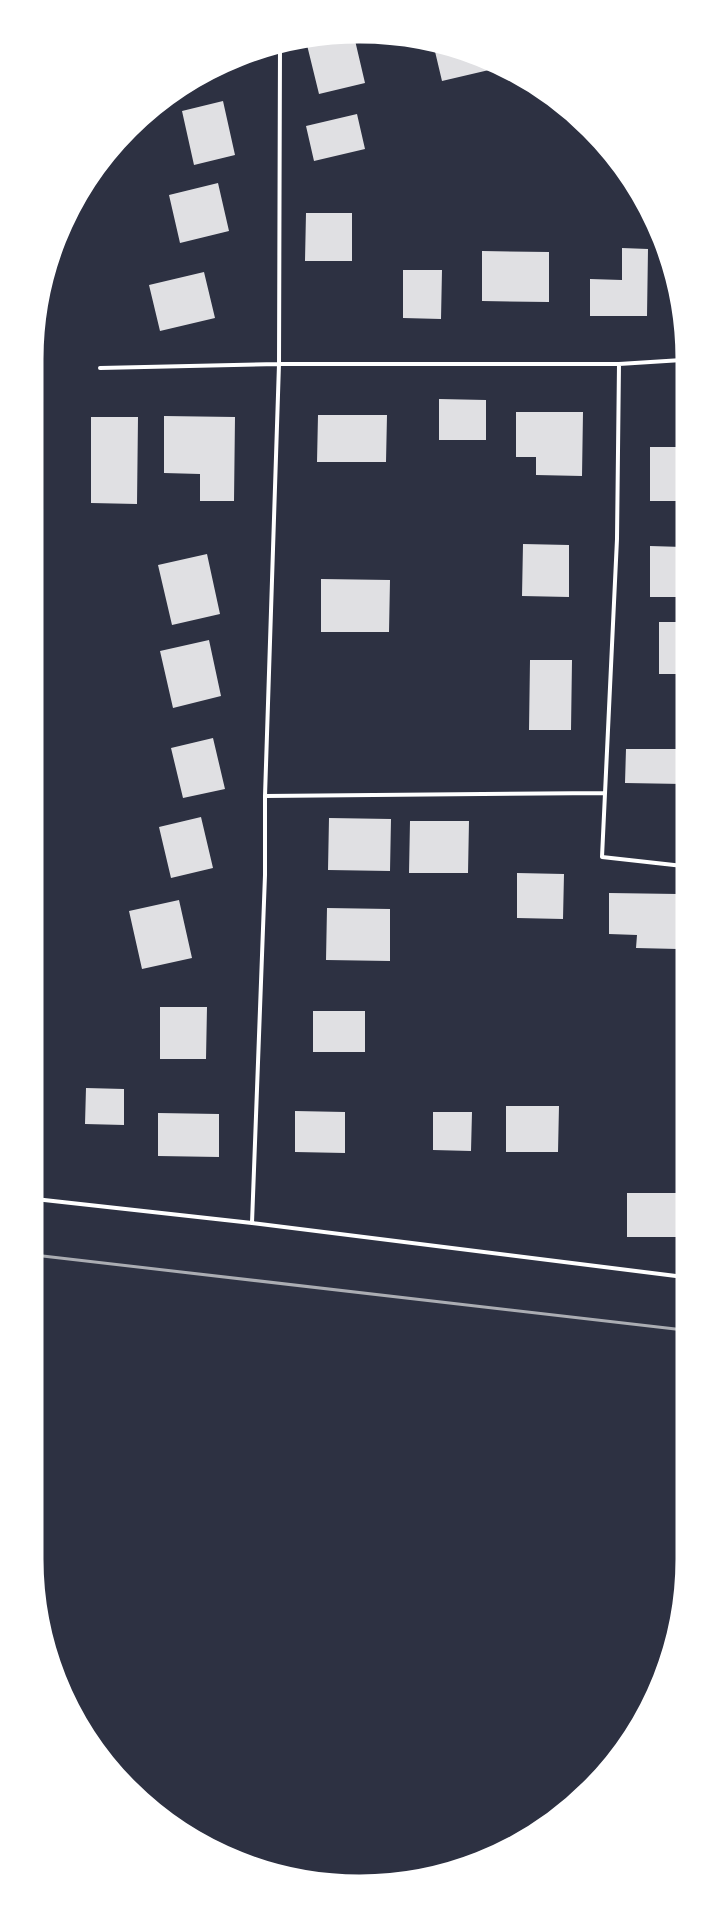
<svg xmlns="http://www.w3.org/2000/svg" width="719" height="1918" font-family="Signika,sans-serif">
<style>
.building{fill:#e0e0e3}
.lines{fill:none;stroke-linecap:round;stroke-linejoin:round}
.minor{stroke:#fff;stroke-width:4}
.rail{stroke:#abadb3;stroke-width:3}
.rim{fill:none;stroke:#fff;stroke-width:5}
</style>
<rect width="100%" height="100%" fill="#2d3142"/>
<!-- building -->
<path class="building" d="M345 36H354L365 83 319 94 307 45Z
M433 43 444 45 488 65 489 70 442 81Z
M223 101 235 155 194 165 182 111Z
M357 114 365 149 314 161 306 126Z
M218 183 229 231 180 243 169 195Z
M306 213H352V261H305Z
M622 248 648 249 647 316H590V279L622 280Z
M482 251 549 252V302L482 301Z
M403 270H442L441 319 403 318Z
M204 272 215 318 160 331 149 285Z
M439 399 486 400V440H439Z
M516 412H583L582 476 536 475V457H516Z
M318 415H387L386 462H317Z
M164 416 235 417 234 501H200V474L164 473Z
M91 417H138L137 504 91 503Z
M650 447H682L683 501H650Z
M523 544 569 545V597L522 596Z
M650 546 683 547V597H650Z
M207 554 220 614 172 625 158 565Z
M321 579 390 580 389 632H321Z
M659 622H683V674H659Z
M209 640 221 696 173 708 160 651Z
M530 660H572L571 730H529Z
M213 738 225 789 183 798 171 748Z
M626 749H683V784L625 783Z
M201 817 213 868 171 878 159 827Z
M329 818 391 819 390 871 328 870Z
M410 821H469L468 873H409Z
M517 873 564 874 563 919 517 918Z
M609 893 678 894V949L636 948 637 935 609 934Z
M179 900 192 958 142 969 129 911Z
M327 908 390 909V961L326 960Z
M160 1007H207L206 1059H160Z
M313 1011H365V1052H313Z
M86 1088 124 1089V1125L85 1124Z
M506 1106H559L558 1152H506Z
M295 1111 345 1112V1153L295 1152Z
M433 1112H472L471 1151 433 1150Z
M158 1113 219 1114V1157L158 1156Z
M627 1193H677L676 1237H627Z"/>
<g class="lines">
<!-- minor -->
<path class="minor" d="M619 364 617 539 602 857 683 866
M100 368 279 364H619L682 360
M265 796 605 793
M35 1199 252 1223 684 1277
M252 1223 265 875V796L279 364 280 45"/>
<!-- rail -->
<path class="rail" d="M34 1255 684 1330"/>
</g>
<!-- crop -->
<path d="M0 0H719V1918H0ZM359 41H360A318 318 0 0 1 678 359V1559A318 318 0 0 1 360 1877H359A318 318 0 0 1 41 1559V359A318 318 0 0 1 359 41Z" fill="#fff" fill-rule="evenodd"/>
<path class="rim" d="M359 41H360A318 318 0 0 1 678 359V1559A318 318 0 0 1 360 1877H359A318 318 0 0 1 41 1559V359A318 318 0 0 1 359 41Z"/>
</svg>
